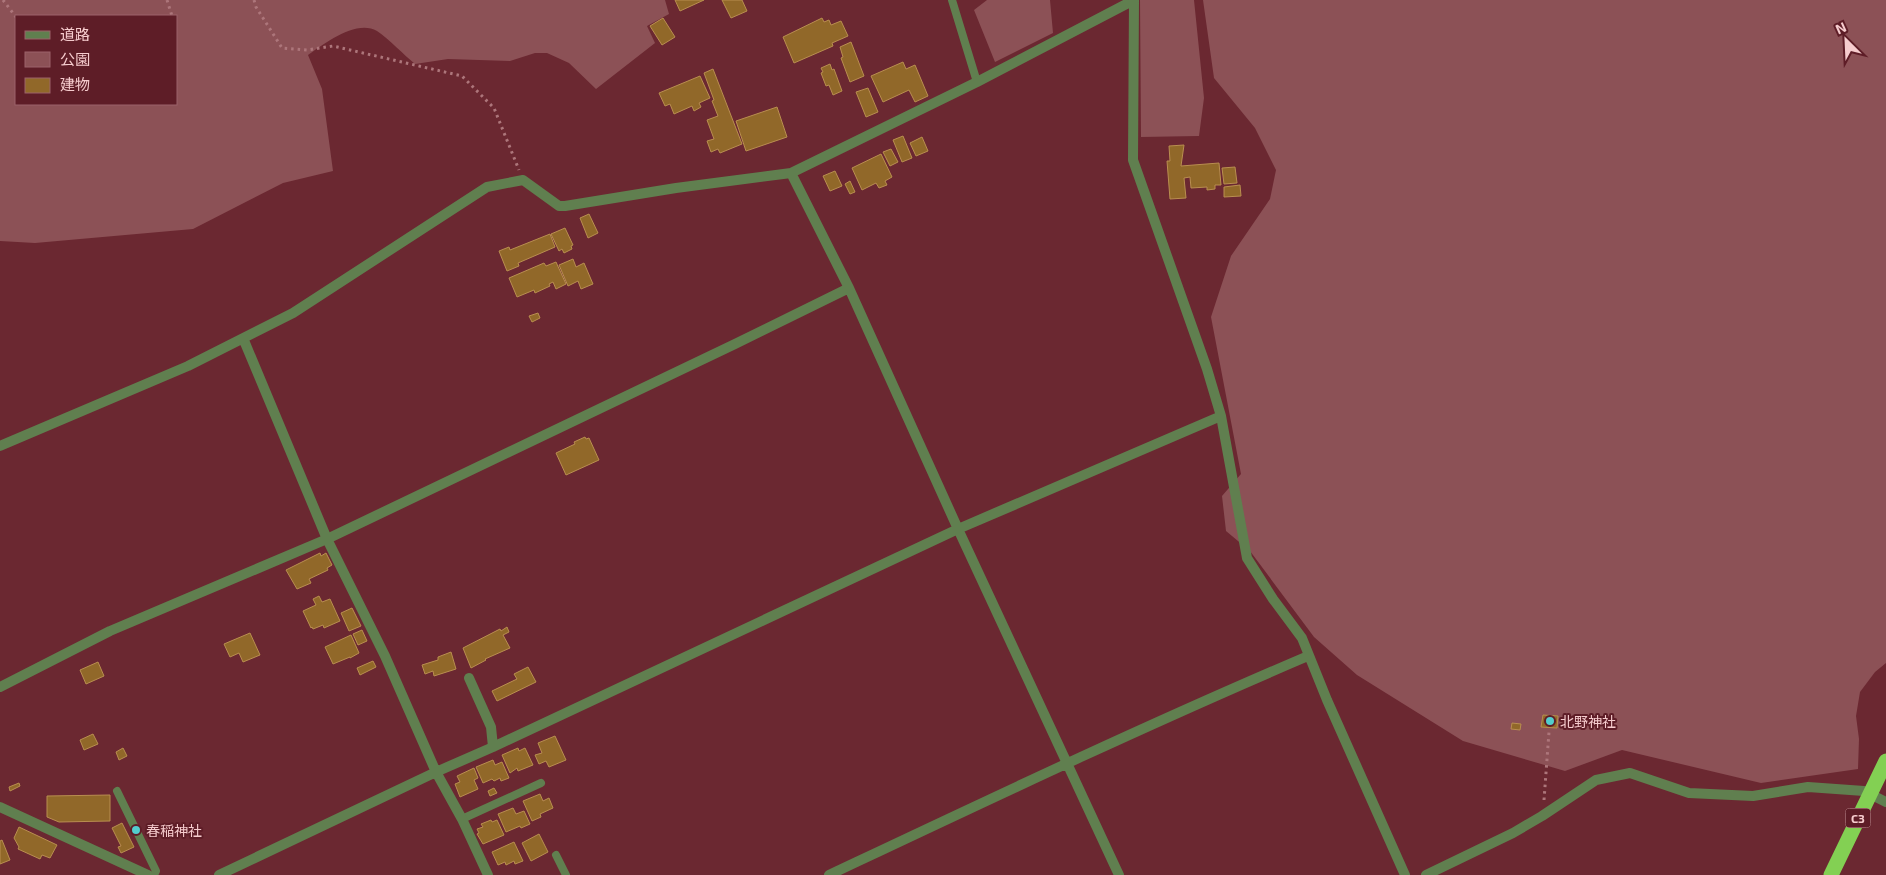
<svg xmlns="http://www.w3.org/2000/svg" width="1886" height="875" font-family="'Exo 2','Noto Sans JP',sans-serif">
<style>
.green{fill:#8c5156;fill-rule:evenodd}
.building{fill:#916829;stroke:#b98e50}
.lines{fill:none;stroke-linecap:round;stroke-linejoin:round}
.path{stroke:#ad767b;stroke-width:3;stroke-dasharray:2.5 4;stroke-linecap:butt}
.lane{stroke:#607f4f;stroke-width:8}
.street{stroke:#607f4f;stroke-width:10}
.highway-bridge{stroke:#83d053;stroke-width:15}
.poi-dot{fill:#52cdcd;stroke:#5e1d27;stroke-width:2}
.labels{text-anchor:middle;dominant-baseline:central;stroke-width:4;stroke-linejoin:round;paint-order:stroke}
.shield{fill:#5e1d27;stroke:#c8989c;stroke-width:1}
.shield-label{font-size:12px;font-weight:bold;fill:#f6ccce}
.poi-label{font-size:14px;fill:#f6ccce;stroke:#5e1d27;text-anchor:start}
</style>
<rect width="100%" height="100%" fill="#6b2831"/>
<!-- green -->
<path class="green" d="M0 0H665L669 14 647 26 655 43 596 89 569 63 547 53H535L510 61 448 59 415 64C403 54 390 40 377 31 356 19 324 44 308 55L322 89 333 171 283 183 193 229 35 243 0 241ZM16 16H176V104H16Z
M987 0H1050L1053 33 995 62 974 10Z
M1140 0H1194L1204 98 1199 136 1141 137Z
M1203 0H1886V663L1875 672 1860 692 1856 716 1859 739 1858 769 1761 783 1622 750 1565 771 1463 741 1357 675 1314 637 1250 551 1226 531 1222 496 1241 474 1211 317 1231 256 1270 199 1276 170 1255 128 1214 78Z"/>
<!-- building -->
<path class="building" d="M675 0H704L680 11Z
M722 0H742L747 11 731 18Z
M663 18 675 37 662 45 650 26Z
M822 18 824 22 829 20 831 25 841 21 848 36 832 43 833 46 794 63 783 37Z
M851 42 864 76 850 82 841 58 843 57 840 47Z
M903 62 906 69 915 65 928 96 915 102 909 90 883 102 871 76Z
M830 64 832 70 834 69 842 91 833 95 829 85 826 86 821 73 823 72 821 68Z
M713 69 742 144 720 153 718 149 711 152 707 141 714 139 707 120 718 116 712 101 714 100 704 73Z
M700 76 710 98 699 103 701 107 694 111 692 106 674 114 670 104 665 106 659 93Z
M868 88 878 112 866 117 856 92Z
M777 107 787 137 746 151 736 121Z
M903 136 912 158 902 162 893 140Z
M922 137 928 151 916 156 910 143Z
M1184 145 1181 166 1219 163 1221 185H1215V189L1207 190V187L1191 188 1190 177 1184 178 1186 198 1170 199 1167 161H1170L1169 146Z
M891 149 898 162 890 166 883 152Z
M881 154 892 177 885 181 887 185 879 188 876 183 862 190 852 168Z
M1235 167 1237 183 1224 184 1222 168Z
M835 171 842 186 830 191 823 176Z
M850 181 855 192 850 194 845 184Z
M1240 185 1241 196 1224 197V187Z
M589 214 598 233 588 238 580 218Z
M565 228 573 245 571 246 572 249 564 253 562 249 559 251 551 234Z
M550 234 555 247 518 263 519 266 507 271 499 251 509 247 510 250Z
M573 259 576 267 584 263 593 284 581 289 578 281 568 286 559 265Z
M556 262 566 284 556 289 553 282 549 284 550 286 535 293 534 290 517 297 509 278 544 263 546 266Z
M538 313 540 318 532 322 529 316Z
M585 437 586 439 589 438 599 460 566 475 556 453 575 444 574 442Z
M320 553 321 556 326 553 332 565 327 568 328 570 309 579 311 583 297 589 286 570Z
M319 596 322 602 330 599 340 621 324 628 323 625 313 629 312 627 311 628 303 611 316 605 313 599Z
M352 608 361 626 349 631 341 613Z
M507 627 509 632 503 635 510 648 485 659 486 660 471 668 463 648 500 629 501 631Z
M362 630 367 641 358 645 353 634Z
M250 633 260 655 243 662 239 653 230 657 224 644Z
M351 635 359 653 350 658V657L333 664 325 647Z
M451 652 456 669 434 676 433 671 425 674 422 665 438 660V657Z
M373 661 376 667 360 675 357 668Z
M98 662 104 676 86 684 80 670Z
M528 667 536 682 497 701 492 691 517 679 514 674Z
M1543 715 1558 716 1557 728 1541 727Z
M1512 723 1521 724 1520 730 1511 729Z
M93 734 98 744 84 750 80 740Z
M555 736 566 760 549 767 546 761 539 764 535 755 542 753 538 743Z
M123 748 127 756 119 760 116 752Z
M518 748 519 751 525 748 533 765 518 771 517 768 510 773 502 755Z
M493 760 495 765 502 762 509 778 501 781 500 778 494 781 492 779 483 783 476 767Z
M474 768 478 778 474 780 478 789 460 797 455 784 460 782 457 776Z
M19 783 20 786 10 791 9 787Z
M494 788 497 793 490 796 488 791Z
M540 794 543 801 549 798 553 808 540 814 541 817 532 821 523 801Z
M110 795V821L59 822 47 817V796Z
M513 808 516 814 524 811 530 824 521 828 520 826 506 832 498 814Z
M491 820 492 822 497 820 504 835 483 844 477 834 479 833 477 829 483 827 481 824Z
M122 823 134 847 121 853 118 847 121 846 112 828Z
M19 827 57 845 50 858 42 855 40 859 18 849 19 847 14 838Z
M539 834 548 852 531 861 522 843Z
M2 840 10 860 0 864V841Z
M514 842 523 861 515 864 514 861 506 865 505 862 498 865 492 852Z"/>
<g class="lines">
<!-- path -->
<path class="path" d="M3 0 16 17
M167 0 172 16
M254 0 256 7 282 48 307 50 333 46 462 76 494 108 519 170
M1544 800 1549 732"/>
<!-- lane -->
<path class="lane" d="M952 0 977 82
M117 791 156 871 154 875
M462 819 541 783
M556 855 566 875"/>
<!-- street -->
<path class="street" d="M1134 0 1133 160 1207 369 1221 416 1247 558 1273 599 1302 638 1327 700 1405 875
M791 173 849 288 958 529 1119 875
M243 338 327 539 385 656 436 772 462 819 488 875
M0 446 188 366 293 313 487 187 523 180 559 206H565L676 188 791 173 977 82 1134 0
M469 678 491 727 493 747
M0 687 110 631 327 539 735 344 849 288
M0 807 148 875
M219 875 436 772 493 747 958 529 1221 416
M829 875C988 800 1146 725 1308 656
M1426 875 1513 833 1542 816 1596 780 1630 773 1689 793 1753 796 1808 787 1864 791 1886 802"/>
<!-- highway-bridge -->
<path class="highway-bridge" d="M1831 875 1886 761"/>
</g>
<!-- markers -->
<g class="poi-dot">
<circle cx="1550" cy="721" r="5"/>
<circle cx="136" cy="830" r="5"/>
</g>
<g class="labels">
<!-- shield labels -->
<rect class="shield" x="1845.5" y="808.5" width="25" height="19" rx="4"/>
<g class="shield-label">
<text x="1858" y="818">C3</text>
</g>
<!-- poi labels -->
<g class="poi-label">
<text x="1560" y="721">北野神社</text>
<text x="146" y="830">春稲神社</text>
</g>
</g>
<!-- legend -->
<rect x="15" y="15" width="162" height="90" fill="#5e1d27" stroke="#9b636a"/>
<rect x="25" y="31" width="25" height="8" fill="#607f4f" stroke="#9b636a"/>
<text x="60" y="40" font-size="15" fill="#f6ccce">道路</text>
<rect x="25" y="52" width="25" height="15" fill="#8c5156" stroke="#9b636a"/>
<text x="60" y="65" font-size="15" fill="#f6ccce">公園</text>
<rect x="25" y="78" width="25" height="15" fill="#916829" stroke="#9b636a"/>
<text x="60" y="90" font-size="15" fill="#f6ccce">建物</text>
<!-- north arrow -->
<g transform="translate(1846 40) rotate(336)" stroke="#5e1d27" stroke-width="4" paint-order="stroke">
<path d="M0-4L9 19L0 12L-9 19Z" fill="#f6ccce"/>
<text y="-8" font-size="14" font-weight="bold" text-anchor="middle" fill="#f6ccce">N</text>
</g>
</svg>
